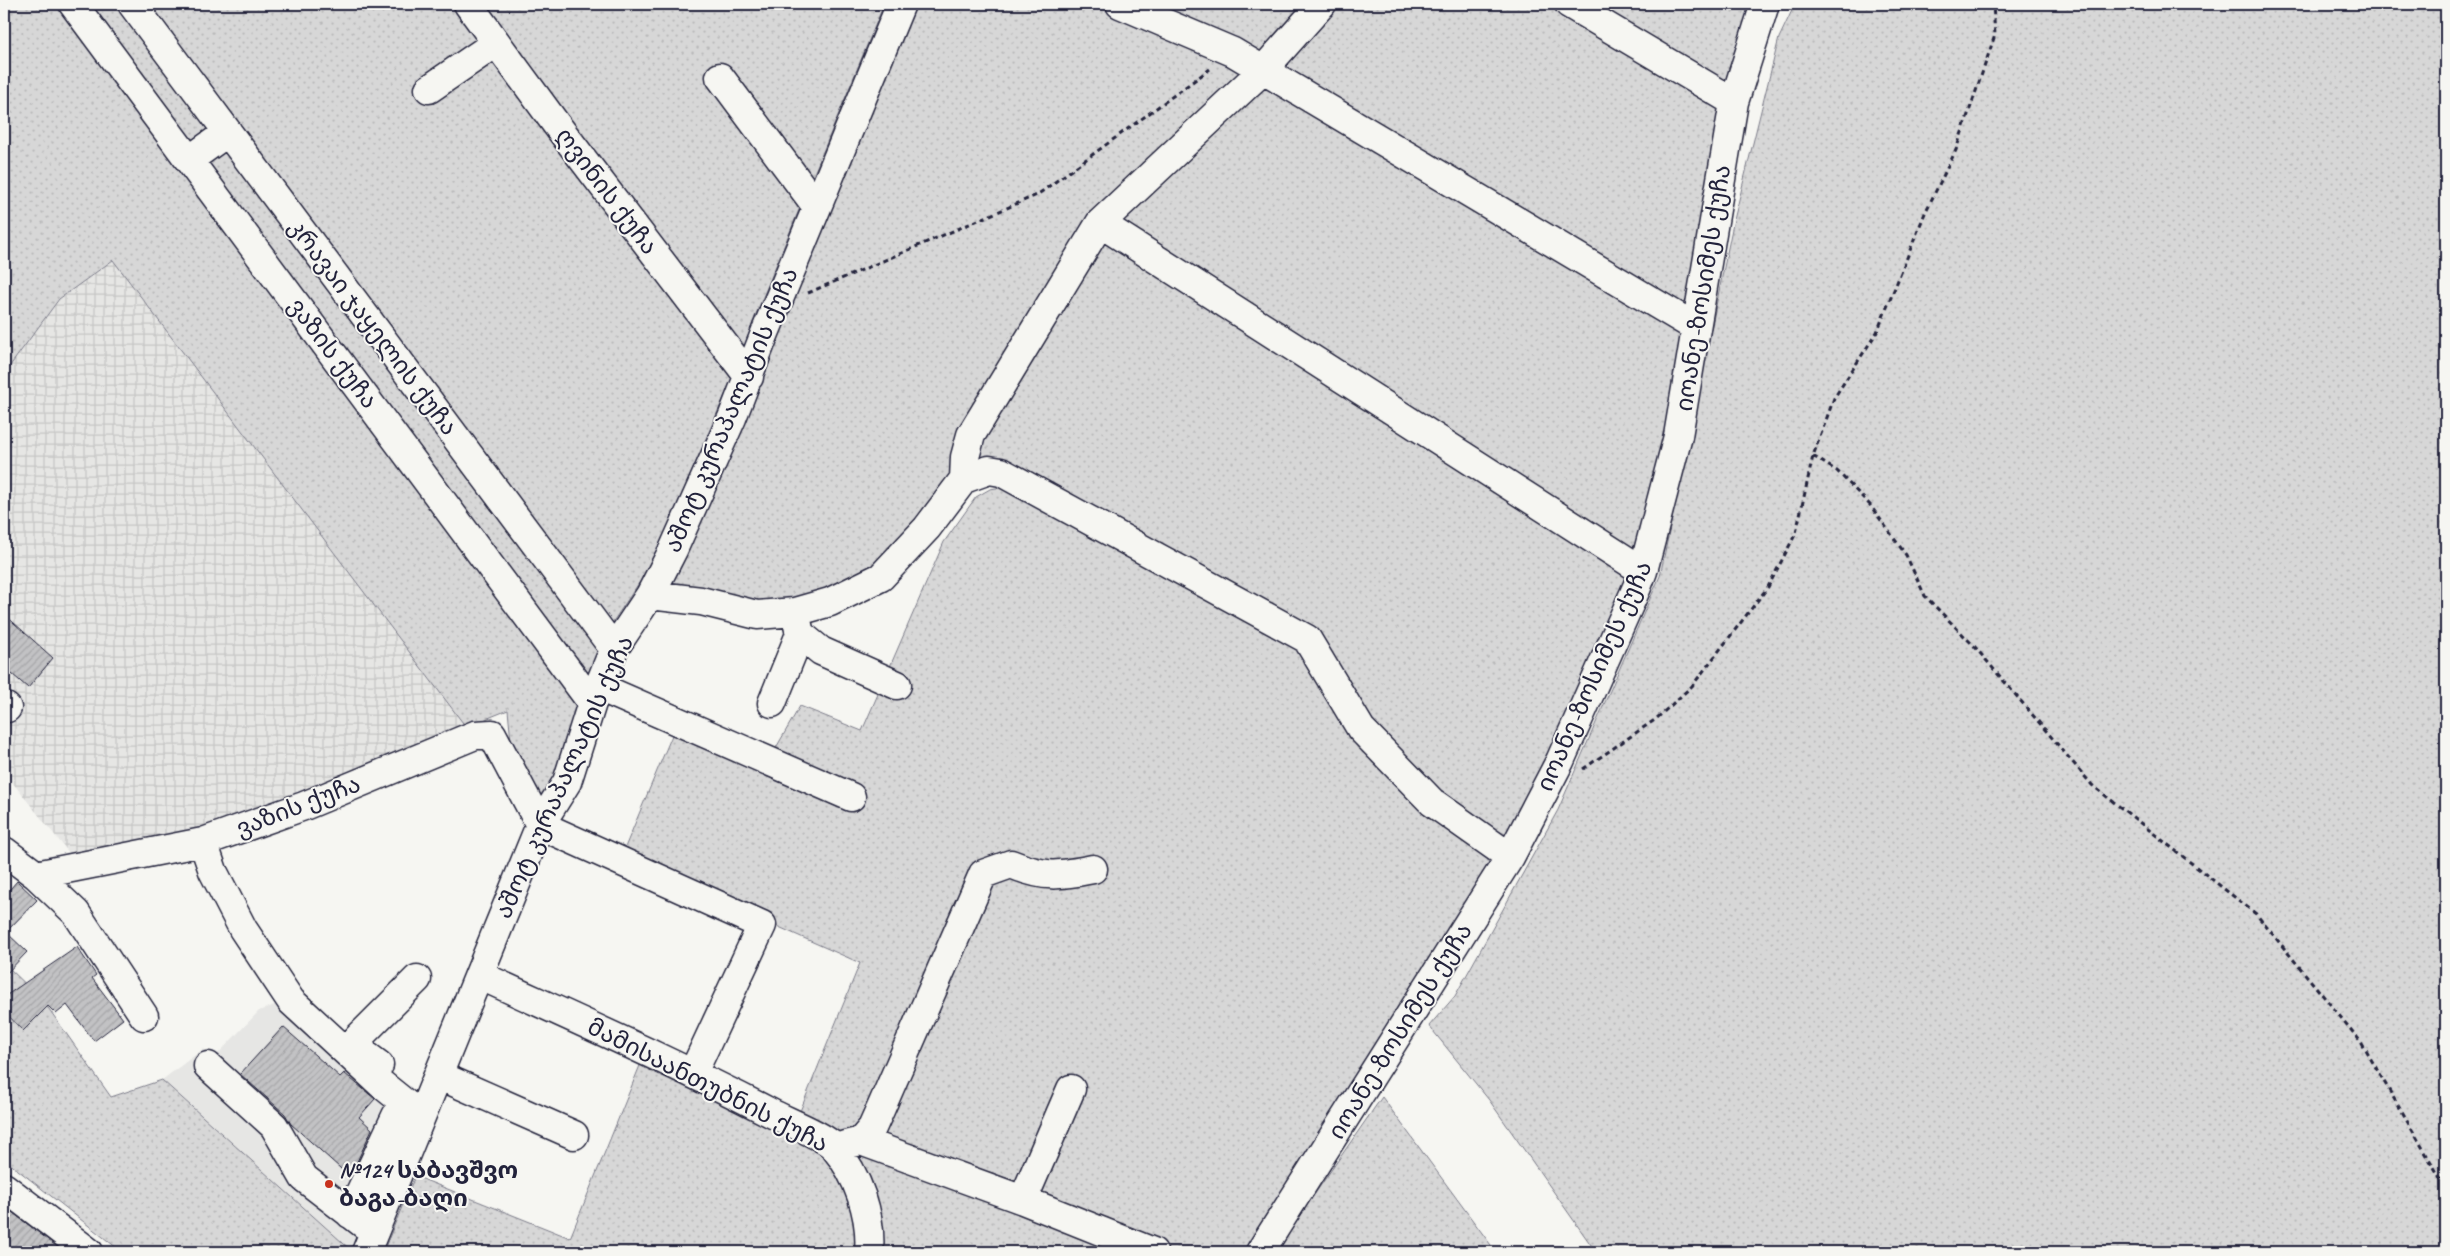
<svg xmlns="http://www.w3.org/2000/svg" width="2450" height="1256" font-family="Caveat,'Noto Sans Georgian',sans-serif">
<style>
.built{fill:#e6e6e4}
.industrial{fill:url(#industrial-grid)}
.grass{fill:url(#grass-dots);stroke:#7c7c89}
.building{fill:url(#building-hatch);stroke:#22223b}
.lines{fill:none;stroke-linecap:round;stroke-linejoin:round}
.minor-casing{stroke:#22223b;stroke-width:31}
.path{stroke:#22223b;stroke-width:3;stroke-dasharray:5 4;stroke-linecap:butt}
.minor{stroke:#f6f6f2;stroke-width:28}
.poi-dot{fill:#c8321e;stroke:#f6f6f2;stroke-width:2}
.labels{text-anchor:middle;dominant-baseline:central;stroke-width:4;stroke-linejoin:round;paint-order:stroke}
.street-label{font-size:24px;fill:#22223b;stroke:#f6f6f2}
.poi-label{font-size:24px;font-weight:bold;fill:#22223b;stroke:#f6f6f2;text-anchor:start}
</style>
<defs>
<pattern id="industrial-grid" width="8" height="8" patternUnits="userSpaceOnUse" patternTransform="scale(1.25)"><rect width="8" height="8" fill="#e6e6e4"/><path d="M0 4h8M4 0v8" fill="none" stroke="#c5c5c4"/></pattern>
<pattern id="grass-dots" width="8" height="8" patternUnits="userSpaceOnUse" patternTransform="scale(1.25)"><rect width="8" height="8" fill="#d7d7d7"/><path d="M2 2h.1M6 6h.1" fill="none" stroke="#b8b8b9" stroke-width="1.8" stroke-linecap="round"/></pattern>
<pattern id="building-hatch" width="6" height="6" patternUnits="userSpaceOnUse" patternTransform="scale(1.25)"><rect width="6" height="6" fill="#c2c2c4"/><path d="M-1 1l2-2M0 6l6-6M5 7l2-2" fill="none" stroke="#a6a6a9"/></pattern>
</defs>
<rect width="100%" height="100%" fill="#f6f6f2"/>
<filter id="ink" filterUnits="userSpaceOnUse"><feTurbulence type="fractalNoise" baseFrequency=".02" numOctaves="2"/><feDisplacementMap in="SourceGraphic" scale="10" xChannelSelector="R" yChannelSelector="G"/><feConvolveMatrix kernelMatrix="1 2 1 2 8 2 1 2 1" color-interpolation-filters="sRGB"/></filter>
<g filter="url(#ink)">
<!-- built -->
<path class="built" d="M282 1002 405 1117 353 1252 162 1080 203 1049 213 1059 259 1011Z"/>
<!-- industrial -->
<path class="industrial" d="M113 260 466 727 211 830 74 859 4 772V374L59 299Z"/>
<!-- grass -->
<path class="grass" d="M4 4H63L587 715 541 806 513 762 508 710 466 727 113 260 59 299 4 374Z
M73 4H132L614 649 592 703Z
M137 4H463L737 367 664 536 641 580 606 632Z
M475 4H884L756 314 741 356Z
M901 4H1765L1643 571 1510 857 1432 802 1307 639 989 470 881 577 795 612 650 595Z
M1795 4H2446V1252H1596L1489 1100 1429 1026 1455 996 1558 810 1660 576 1733 224 1779 38Z
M1010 486 1295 643 1486 855 1492 872 1249 1252H383L415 1176 570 1238 641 1063 790 1136 860 963 621 857 675 728 765 767 800 706 862 731 944 542 976 497 990 489Z
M4 963 44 1002 111 1097 162 1080 353 1252H122L4 1159Z
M1382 1097 1496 1252H1278L1298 1218Z"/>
<!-- building -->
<path class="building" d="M4 614 53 658 28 688 4 667Z
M17 881 37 900 6 932 27 952 4 976V896Z
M77 947 96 975 92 978 123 1019 94 1041 67 1005 56 1014 48 1006 23 1031 4 1011V997Z
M283 1027 340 1077 344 1073 375 1099 359 1117 372 1129 350 1177 291 1124 285 1114 240 1074Z
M4 1206 64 1252H4Z"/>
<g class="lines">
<defs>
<path id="minor" d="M73 4 592 703
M132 4 614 649
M468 4 556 124 749 377
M1120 4 1233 52 1695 327
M1569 4 1734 102
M720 77 817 207
M429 89 496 43
M189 160 228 132
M1100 223 1643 571
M964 479 965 457 971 435 1100 223 1263 70 1322 4
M650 595 701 601 757 615 795 612 830 602 881 577 927 528 964 479 989 470 1001 472 1307 639 1361 729 1432 802 1510 857
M795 612 800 634 821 651 897 685
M599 687 851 797
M772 703 800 634
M4 706 7 708
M540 825 762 925 693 1073
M203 842 213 871 243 929 291 1001 380 1083 421 1116
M4 851 36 875 203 842 304 806 475 735 492 734 540 825
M36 875 76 913 144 1016
M479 975C577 1020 675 1063 771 1113 784 1120 826 1137 834 1147 858 1175 872 1216 869 1252
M379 1065 363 1053 358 1038 417 979
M208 1066 274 1126 304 1178 374 1232
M438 1075 574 1135
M861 1141 872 1128 881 1108 983 874 1011 864C1045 878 1058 876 1093 869
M845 1145 861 1141 1023 1200 1153 1252
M4 1187 89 1252
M1023 1200 1071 1089
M350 1214 396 1116
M366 1252 540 825 567 782 592 703 614 649 650 595 673 550 732 418 765 333 901 4
M1260 1252 1510 857 1560 761 1637 587 1643 571 1678 436 1734 102 1765 4"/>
</defs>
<!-- minor casing -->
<use href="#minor" class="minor-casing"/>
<!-- path -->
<path class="path" d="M808 293 1037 195 1210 69
M1813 456 1837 471 1870 505 1906 555 1925 596 1975 647 2092 785 2256 914 2361 1042 2446 1188
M1583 769 1656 719 1692 686 1768 587 1796 533 1813 456 1834 398 1877 332 1925 213 1956 150 1995 35 1993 4"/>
<!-- minor -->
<use href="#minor" class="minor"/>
</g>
</g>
<!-- markers -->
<circle class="poi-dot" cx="329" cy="1184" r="5"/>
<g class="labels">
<!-- street labels -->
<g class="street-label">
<text transform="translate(607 191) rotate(53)">ღვინის ქუჩა</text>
<text transform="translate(1703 288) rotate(-81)">იოანე-ზოსიმეს ქუჩა</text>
<text transform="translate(373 327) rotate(53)">კრავაი ჯაყელის ქუჩა</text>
<text transform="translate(333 353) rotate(53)">ვაზის ქუჩა</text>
<text transform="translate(731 410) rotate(-67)">აშოტ კურაპალატის ქუჩა</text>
<text transform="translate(1594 676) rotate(-66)">იოანე-ზოსიმეს ქუჩა</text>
<text transform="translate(564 777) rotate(-66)">აშოტ კურაპალატის ქუჩა</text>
<text transform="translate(298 806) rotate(-21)">ვაზის ქუჩა</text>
<text transform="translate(1400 1031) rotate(-58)">იოანე-ზოსიმეს ქუჩა</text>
<text transform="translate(708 1085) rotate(27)">მამისაანთუბნის ქუჩა</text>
</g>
<!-- poi labels -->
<g class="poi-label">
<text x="339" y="1170">№124 საბავშვო<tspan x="339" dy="28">ბაგა-ბაღი</tspan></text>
</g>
</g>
<!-- margin -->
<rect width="2450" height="1256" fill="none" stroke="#f6f6f2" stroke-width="20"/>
<rect x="10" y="10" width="2430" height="1236" fill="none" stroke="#22223b" stroke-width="2" filter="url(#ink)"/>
</svg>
